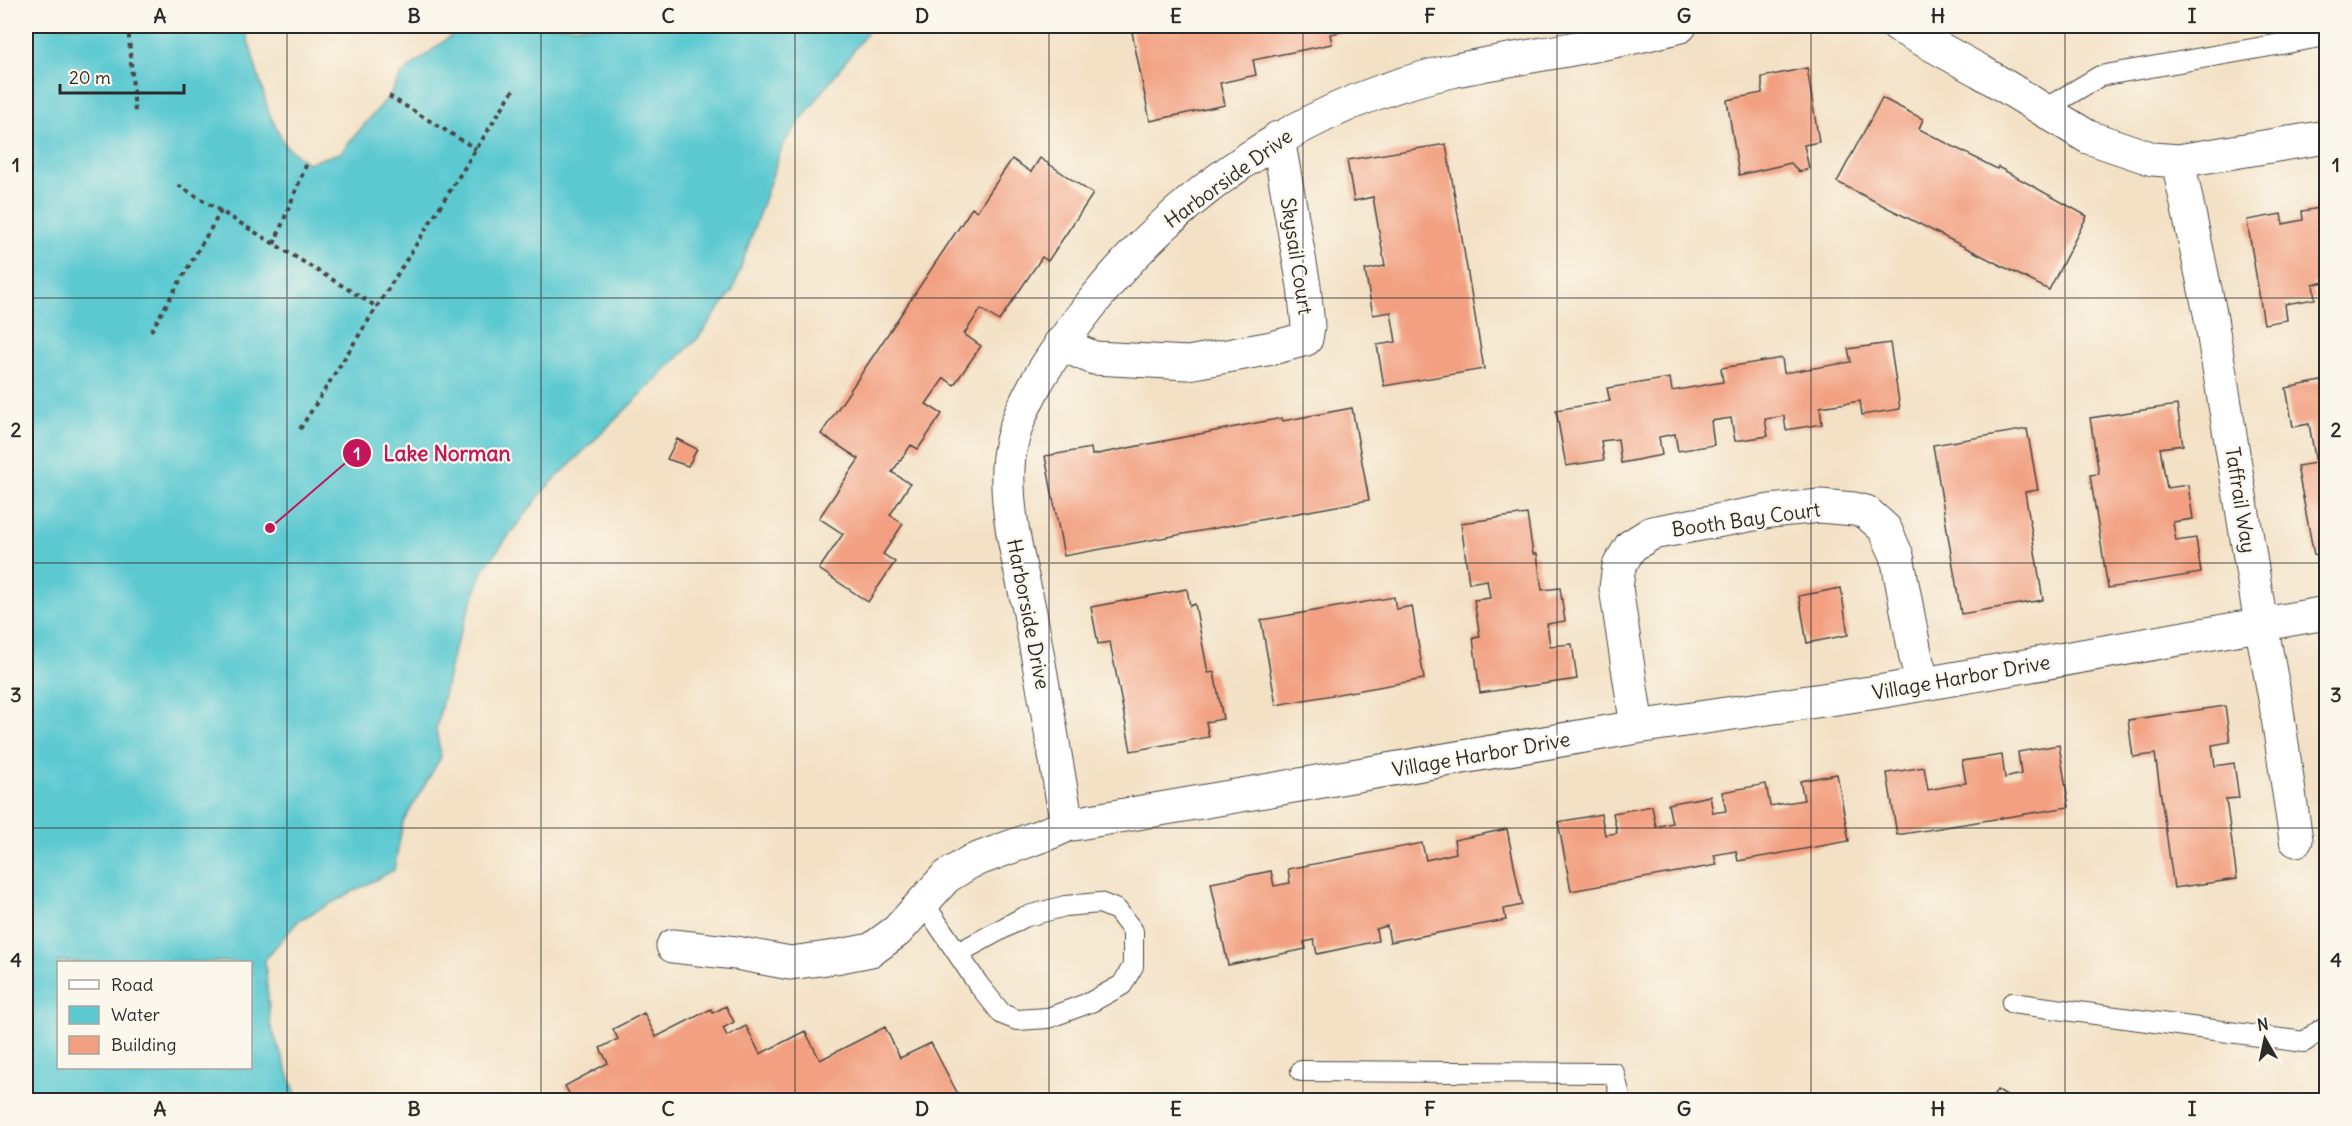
<svg xmlns="http://www.w3.org/2000/svg" width="2352" height="1126" font-family="Delius,sans-serif">
<style>
.water{fill:#5cc9d1;stroke:#447a7e;stroke-width:1.5;fill-rule:evenodd}
.building{fill:#f2a081}
.lines{fill:none;stroke-linecap:round;stroke-linejoin:round}
.lane-casing{stroke:#494642;stroke-width:22}
.street-casing{stroke:#494642;stroke-width:35}
.path{stroke:#494642;stroke-width:4;stroke-dasharray:4.5 4.5;stroke-linecap:butt}
.lane{stroke:#fff;stroke-width:20}
.street{stroke:#fff;stroke-width:33}
.grid{fill:none;stroke:#2b2b2b;stroke-width:1.5;stroke-opacity:0.55}
.labels{text-anchor:middle;dominant-baseline:central;stroke-width:4.5;stroke-linejoin:round;paint-order:stroke}
.street-label{font-size:20px;fill:#2b2b2b;stroke:#fbf7ec}
.leader{fill:none;stroke:#c2185b;stroke-width:2}
.callout-dot{fill:#c2185b;stroke:#fbf7ec;stroke-width:2}
.mark-label{font-size:18px;text-anchor:middle;font-weight:bold;fill:#fff}
.callout-label{font-size:21px;text-anchor:middle;font-weight:bold;fill:#c2185b;stroke:#fbf7ec;stroke-width:4.5;stroke-linejoin:round;paint-order:stroke}
.neatline{fill:none;stroke:#2b2b2b;stroke-width:2}
.grid-label{font-size:20px;text-anchor:middle;font-weight:bold;fill:#2b2b2b}
</style>
<rect width="100%" height="100%" fill="#fbf7ec"/>
<filter id="ink" filterUnits="userSpaceOnUse"><feTurbulence type="fractalNoise" baseFrequency=".0167" numOctaves="2"/><feDisplacementMap in="SourceGraphic" scale="12" xChannelSelector="R" yChannelSelector="G"/><feConvolveMatrix kernelMatrix="1 2 1 2 8 2 1 2 1" color-interpolation-filters="sRGB"/></filter>
<filter id="wash" filterUnits="userSpaceOnUse"><feTurbulence type="fractalNoise" baseFrequency=".008" numOctaves="4" result="noise"/><feDisplacementMap in="SourceGraphic" scale="24" xChannelSelector="R" yChannelSelector="G"/><feGaussianBlur stdDeviation="1.35" result="paint"/><feColorMatrix in="noise" values="0 0 0 0 0 0 0 0 0 0 0 0 0 0 0 0 0 1.4 0 .05"/><feComposite in="paint" operator="in"/></filter>
<g filter="url(#wash)">
<rect width="100%" height="100%" fill="#f3e1c5"/>
<!-- water -->
<path class="water" d="M26 26H244L269 113 285 145 307 163 340 153 389 96 402 74 463 26H875L869 30 783 144 733 290 698 338 545 489 484 568 454 650 436 729 441 757 403 822 394 870 299 920 265 959 270 1024 298 1100H26ZM58 962H250V1068H58Z"/>
<g id="blocks">
<!-- building -->
<path class="building" d="M1161 26H1366V27L1330 34 1332 44 1253 60 1256 75 1220 83 1225 105 1150 121 1132 32Z
M1807 68 1819 142 1804 145 1809 168 1799 172 1791 163 1739 175 1727 100 1762 93V77Z
M1882 98 1923 119 1919 129 1997 169 1998 167 2087 216 2049 290 1837 182Z
M1446 144 1484 369 1384 386 1377 345 1396 342 1391 312 1373 315 1365 270 1385 266 1373 197 1354 201 1347 160Z
M1040 158 1093 194 1048 261 1042 257 999 321 981 309 964 334 981 346 954 385 944 378 926 404 942 414 918 449 911 445 892 472 910 484 890 515 903 524 883 554 895 562 868 602 819 569 843 534 819 518 859 459 821 434 972 208 977 211 1012 159 1031 172Z
M2326 207V282L2313 284 2315 299 2285 304 2287 320 2264 324 2247 220 2281 214 2283 224 2303 220 2302 211Z
M1890 343 1900 409 1862 415 1860 401 1820 407 1822 424 1786 430 1784 416 1765 419 1768 436 1735 441 1731 418 1711 421 1714 445 1678 451 1675 434 1659 437 1662 455 1621 463 1618 439 1601 441 1604 460 1566 466 1556 410 1610 401 1607 388 1670 378 1672 391 1723 382 1721 368 1782 358 1784 373 1851 362 1848 349Z
M2326 380V552L2314 555 2297 466 2316 463 2309 424 2293 427 2286 388Z
M2177 405 2183 445 2160 448 2167 488 2188 485 2193 519 2173 522 2176 541 2196 538 2201 573 2108 588 2090 475 2099 474 2090 418Z
M1352 408 1369 500 1064 556 1045 456 1091 448 1092 455 1282 418 1283 421Z
M2027 429 2038 490 2025 492 2043 600 1961 614 1933 445Z
M677 439 697 449 688 466 667 459Z
M1527 514 1533 554H1537L1542 590 1560 588 1565 621 1547 624 1550 646 1572 644 1577 679 1480 693 1473 638 1480 637 1474 600 1490 598 1487 580 1469 583 1461 523Z
M1841 588 1848 635 1807 643 1799 596Z
M1187 589 1190 606 1195 604 1208 673 1214 672 1223 719 1206 722 1209 737 1131 751 1110 642 1098 644 1091 607Z
M1394 597 1396 609 1412 606 1424 679 1276 705 1261 620Z
M2225 706 2230 742 2212 745 2215 766 2234 763 2239 798 2226 799 2237 879 2174 888 2155 754 2133 757 2128 720Z
M2059 745 2069 807 1897 835 1887 773 1924 767 1928 790 1966 783 1962 761 2002 755 2005 778 2021 774 2018 752Z
M1837 774 1849 841 1738 861 1736 851 1714 855 1717 865 1571 891 1558 822 1601 814 1605 835 1617 833 1613 813 1652 806 1656 827 1672 823 1668 804 1710 796 1713 813 1726 811 1722 792 1766 784 1770 806 1804 800 1800 781Z
M1507 829 1522 905 1504 909 1506 920 1390 942 1387 926 1376 929 1378 941 1317 954 1314 940 1304 942 1306 949 1228 965 1211 883 1271 871 1274 886 1290 883 1288 869 1422 843 1426 860 1456 853 1454 840Z
M726 1006 734 1022 723 1028 727 1036 746 1026 760 1054 805 1031 820 1060 885 1027 900 1058 931 1043 961 1100H573L565 1086 608 1063 600 1048 618 1039 613 1029 644 1013 656 1037 711 1009 713 1013Z
M1997 1090 2013 1100H1991Z"/>
</g>
</g>
<g filter="url(#ink)">
<use href="#blocks" fill-opacity="0" stroke="#494642" stroke-width="1.5"/>
<g class="lines">
<defs>
<path id="lane" d="M2043 110 2100 76 2326 36
M923 902 978 984 1002 1014 1017 1020 1048 1018 1091 1002 1122 985 1133 966V931L1117 910 1100 903 1065 906 1024 917 958 953
M2012 1003 2304 1042 2326 1026
M1301 1071 1614 1073 1621 1100"/>
<path id="street" d="M1898 26 1980 71 2088 137 2153 159 2178 161 2326 137
M2178 161 2210 313 2261 624 2276 704 2296 840
M1060 344 1094 358 1188 363 1272 348 1306 339 1308 326 1304 286 1278 138
M1637 727 1616 588 1619 566 1631 546 1652 533 1770 511 1820 506 1854 509 1866 512 1885 529 1897 556 1916 658 1923 683
M1067 825C1055 754 1043 684 1030 613 1020 566 1006 517 1008 468 1010 414 1050 358 1082 316 1172 196 1304 103 1452 71 1528 55 1605 46 1680 26
M673 946 736 953 790 963 835 957 871 950 897 931 946 877 970 862 1054 831 1067 825 1637 727 1884 691 2326 613"/>
</defs>
<!-- lane casing -->
<use href="#lane" class="lane-casing"/>
<!-- street casing -->
<use href="#street" class="street-casing"/>
<!-- path -->
<path class="path" d="M128 26 135 112
M389 96 476 149
M178 185 377 307
M274 244 307 163
M151 331 221 211
M300 429 514 89"/>
<!-- lane -->
<use href="#lane" class="lane"/>
<!-- street -->
<use href="#street" class="street"/>
</g>
</g>
<!-- grid -->
<path class="grid" d="M287 26V1100M541 26V1100M795 26V1100M1049 26V1100M1303 26V1100M1557 26V1100M1811 26V1100M2065 26V1100M26 298H2326M26 563H2326M26 828H2326"/>
<g class="labels">
<!-- street labels -->
<g class="street-label">
<text transform="translate(1228 178) rotate(-36)">Harborside Drive</text>
<text transform="translate(1297 256) rotate(81)">Skysail Court</text>
<text transform="translate(2241 500) rotate(81)">Taffrail Way</text>
<text transform="translate(1746 519) rotate(-8)">Booth Bay Court</text>
<text transform="translate(1029 614) rotate(79)">Harborside Drive</text>
<text transform="translate(1961 677) rotate(-10)">Village Harbor Drive</text>
<text transform="translate(1481 754) rotate(-10)">Village Harbor Drive</text>
</g>
</g>
<!-- callouts -->
<path class="leader" d="M270 528L357 453"/>
<g class="callout-dot">
<circle cx="270" cy="528" r="6"/>
<circle cx="357" cy="453" r="15"/>
</g>
<g class="mark-label">
<text x="357" y="460">1</text>
</g>
<g class="callout-label">
<text x="447" y="461">Lake Norman</text>
</g>
<!-- margin -->
<rect width="2352" height="1126" fill="none" stroke="#fbf7ec" stroke-width="66"/>
<!-- legend -->
<rect x="57" y="961" width="195" height="108" fill="#fbf7ec" stroke="#a8a59f" stroke-width="1.5"/>
<rect x="69" y="980" width="30" height="9" fill="#ffffff" stroke="#a8a59f" stroke-width="1.5"/>
<text x="111" y="991" font-size="18" fill="#2b2b2b">Road</text>
<rect x="69" y="1006" width="30" height="18" fill="#5cc9d1" stroke="#a8a59f" stroke-width="1.5"/>
<text x="111" y="1021" font-size="18" fill="#2b2b2b">Water</text>
<rect x="69" y="1036" width="30" height="18" fill="#f2a081" stroke="#a8a59f" stroke-width="1.5"/>
<text x="111" y="1051" font-size="18" fill="#2b2b2b">Building</text>
<!-- north arrow -->
<g transform="translate(2265 1039) rotate(351)" stroke="#fbf7ec" stroke-width="4.5" paint-order="stroke">
<path d="M0-4.5L10 22L0 15L-10 22Z" fill="#2b2b2b"/>
<text y="-9" font-size="16" font-weight="bold" text-anchor="middle" fill="#2b2b2b">N</text>
</g>
<!-- scale -->
<path d="M60 84v9h124v-9" fill="none" stroke="#2b2b2b" stroke-width="3"/>
<text x="69" y="84" font-size="18" fill="#2b2b2b" stroke="#fbf7ec" stroke-width="4.5" paint-order="stroke">20 m</text>
<rect x="33" y="33" width="2286" height="1060" class="neatline"/>
<g class="grid-label">
<text x="160" y="23">A</text>
<text x="414" y="23">B</text>
<text x="668" y="23">C</text>
<text x="922" y="23">D</text>
<text x="1176" y="23">E</text>
<text x="1430" y="23">F</text>
<text x="1684" y="23">G</text>
<text x="1938" y="23">H</text>
<text x="2192" y="23">I</text>
<text x="16" y="172">1</text>
<text x="2336" y="172">1</text>
<text x="16" y="437">2</text>
<text x="2336" y="437">2</text>
<text x="16" y="702">3</text>
<text x="2336" y="702">3</text>
<text x="16" y="967">4</text>
<text x="2336" y="967">4</text>
<text x="160" y="1116">A</text>
<text x="414" y="1116">B</text>
<text x="668" y="1116">C</text>
<text x="922" y="1116">D</text>
<text x="1176" y="1116">E</text>
<text x="1430" y="1116">F</text>
<text x="1684" y="1116">G</text>
<text x="1938" y="1116">H</text>
<text x="2192" y="1116">I</text>
</g>
</svg>
